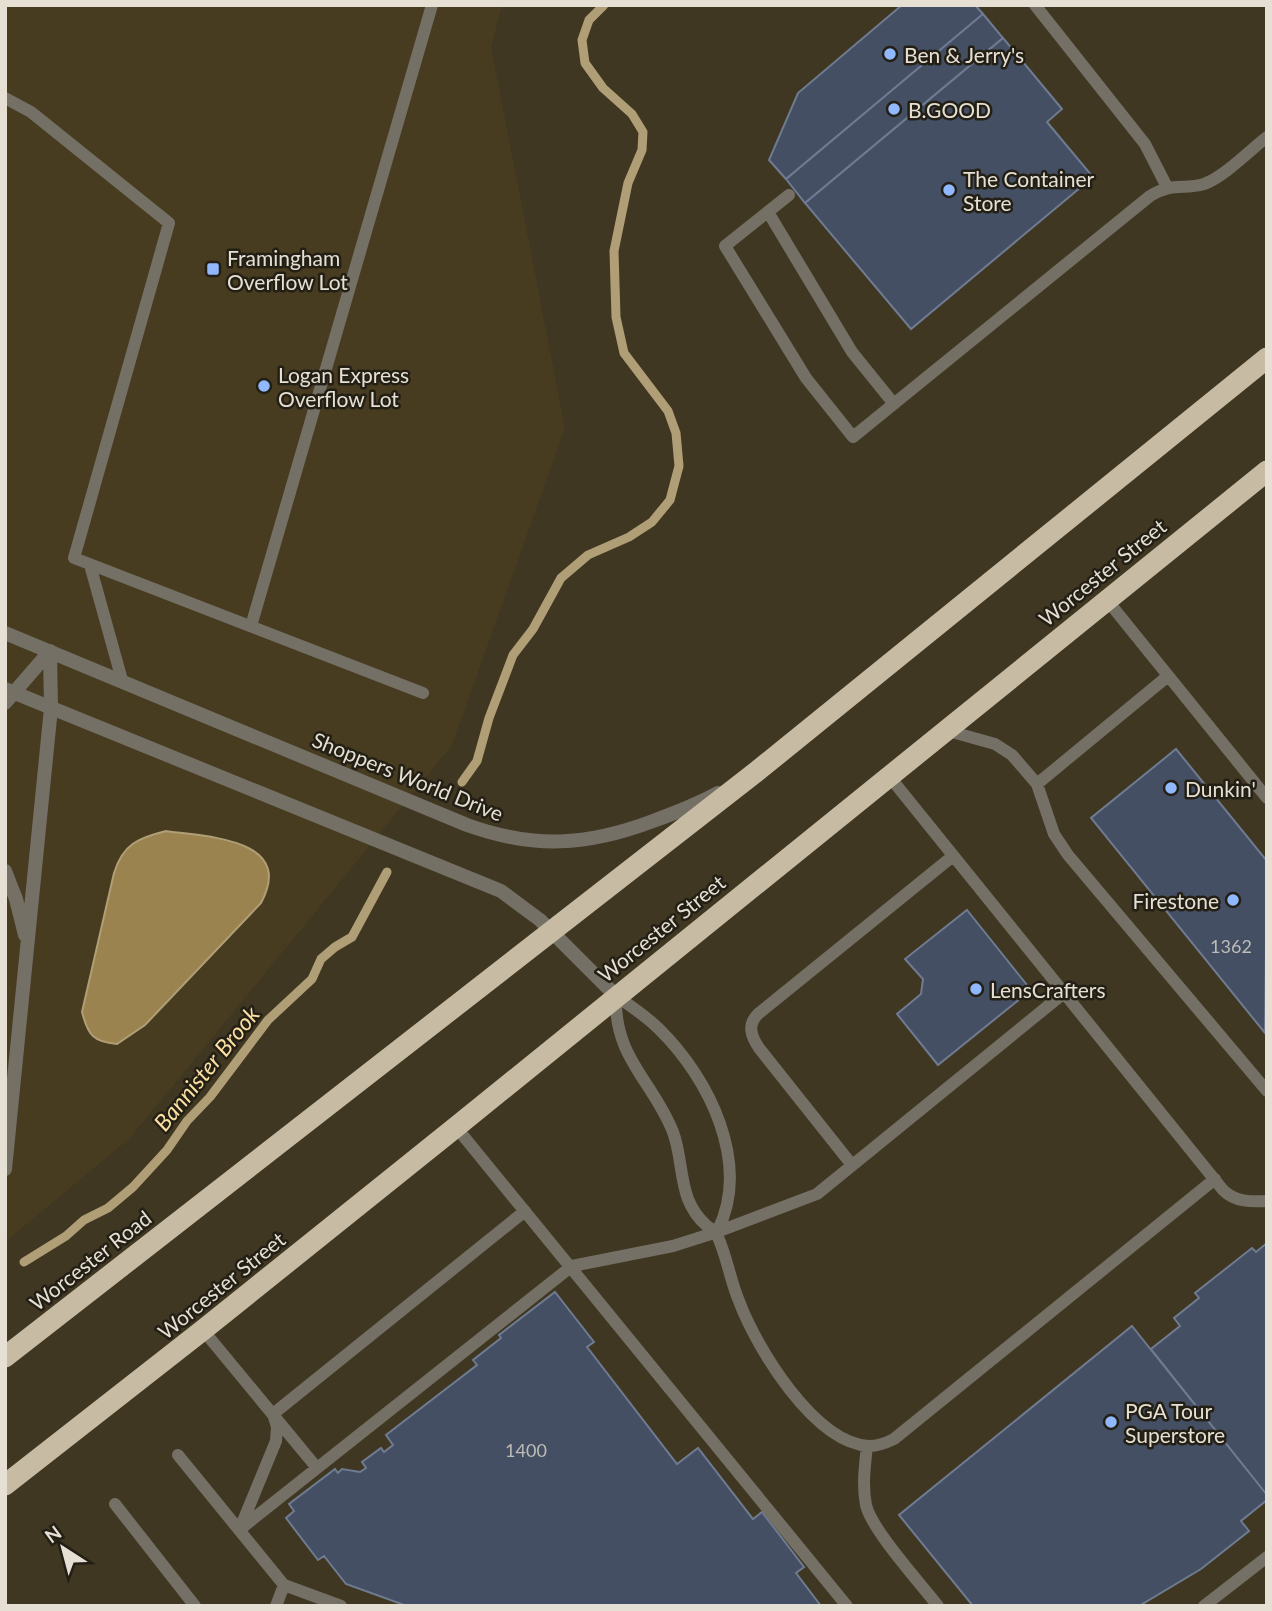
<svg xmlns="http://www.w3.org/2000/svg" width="1272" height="1611" font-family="Lato,sans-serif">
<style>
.built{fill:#483c20}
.water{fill:#9a834e;stroke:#b09f76;stroke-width:2}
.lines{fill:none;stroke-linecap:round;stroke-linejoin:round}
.stream{stroke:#b09f76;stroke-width:9}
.building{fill:#444f63;stroke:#6f7b91;stroke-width:2}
.lane{stroke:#747066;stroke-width:12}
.street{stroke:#747066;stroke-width:14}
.highway{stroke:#c7bca3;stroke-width:21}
.poi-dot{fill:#91b8fd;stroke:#231f15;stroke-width:2.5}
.labels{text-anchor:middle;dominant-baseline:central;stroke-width:5;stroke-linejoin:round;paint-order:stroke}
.number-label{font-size:18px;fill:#bdbcb7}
.poi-label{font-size:21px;fill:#e5e0d3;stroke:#231f15;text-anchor:start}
.street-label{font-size:21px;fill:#e5e0d3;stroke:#231f15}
.water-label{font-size:23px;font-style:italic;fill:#fce0a2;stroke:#231f15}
</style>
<rect width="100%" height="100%" fill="#403722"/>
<!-- built -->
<path class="built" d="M5 5H502L491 47 565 428 452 745 130 1138 5 1242Z"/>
<!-- water -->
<path class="water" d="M166 831C206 837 296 838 261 903L145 1025 117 1044C93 1042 88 1035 82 1012L114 873C123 844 138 838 166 831Z"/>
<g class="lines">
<!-- stream -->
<path class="stream" d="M462 782 477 761 489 718 513 655 533 629 561 578 588 555 629 537 652 522 670 500 679 466 676 433 668 411 624 353 616 317 614 251 628 183 642 150 643 132 632 114 603 88 585 63 582 40 589 20 604 5
M24 1262 66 1236 84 1220 108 1208 133 1187 167 1150 187 1121 210 1097 268 1020 312 979 321 959 335 947 352 937 387 872"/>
</g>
<!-- building -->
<path class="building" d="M902 5H975L983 14 786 179 769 160 798 93Z
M983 14 1003 38 805 203 786 179Z
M1003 38 1062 109 1047 122 1093 177 911 329 805 203Z
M1176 749 1267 861 1265 1033 1091 818Z
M967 910 1031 990 938 1065 897 1014 921 994 923 979 905 959Z
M1267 1243V1495L1151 1349 1180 1326 1174 1318 1199 1298 1195 1293 1252 1248 1256 1252Z
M555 1292 594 1342 587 1347 677 1464 698 1448 753 1519 762 1512 804 1567 796 1573 821 1606H407L346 1584 324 1556 318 1560 286 1518 294 1511 289 1504 335 1469 338 1473 342 1469 360 1472 366 1468 362 1462 381 1448 384 1452 393 1445 386 1435 477 1365 473 1360 501 1338 499 1335Z
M1132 1326 1267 1495V1500L1241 1521 1249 1531 1201 1569 1139 1606H973L899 1515Z"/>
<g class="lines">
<!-- lane -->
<path class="lane" d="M1035 5 1145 144 1167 187
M5 98 31 112 169 223 74 558 423 693
M789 195 725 246 806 378 853 437 1150 196C1172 182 1183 190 1204 184 1224 177 1250 150 1267 137
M768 212 852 352 894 404
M90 565 122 680
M1107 600 1267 798
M251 626 432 5
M945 730 995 744 1012 755 1037 784 1054 834 1068 855 1267 1091
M889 776 1223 1190C1235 1202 1251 1202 1267 1201
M1037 784 1168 676
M616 996C631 1006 646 1016 659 1029 709 1078 752 1164 717 1232
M616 997C614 1058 653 1081 673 1132 681 1153 680 1178 688 1199 692 1209 698 1218 706 1225 710 1229 715 1230 717 1235 727 1256 730 1280 739 1301 756 1347 814 1443 869 1446 878 1446 886 1443 894 1439L1215 1179
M456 1127 847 1606
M852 1165 759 1048C751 1036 747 1025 758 1014L953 856
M203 1330 317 1468
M867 1446C865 1465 862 1485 866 1505 871 1529 921 1584 938 1606
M178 1455 284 1585 341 1606
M115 1504 195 1606
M241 1526 276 1441 277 1427 273 1414 525 1211
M239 1530 572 1266 673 1246 717 1232 817 1194 1064 993
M276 1606 284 1585
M1204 1606 1267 1557"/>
<!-- street -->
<path class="street" d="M5 633 467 825C534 849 587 846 653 821 675 813 698 804 718 793
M5 689 501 891 540 920 616 996
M5 703 50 651
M5 871 16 899 25 935
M5 1169 51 708 50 651"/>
<!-- highway -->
<path class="highway" d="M5 1357 756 772 1267 358
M5 1485 203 1330 456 1127 1267 471"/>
</g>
<!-- markers -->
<g class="poi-dot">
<circle cx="890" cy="54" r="7"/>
<circle cx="894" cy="109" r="7"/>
<circle cx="949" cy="190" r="7"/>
<rect x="206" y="262" width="14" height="14" rx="3.5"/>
<circle cx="264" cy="386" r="7"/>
<circle cx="1171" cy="788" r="7"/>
<circle cx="1233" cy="900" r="7"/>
<circle cx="976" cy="989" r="7"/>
<circle cx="1111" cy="1422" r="7"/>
</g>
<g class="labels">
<!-- number labels -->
<g class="number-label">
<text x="1231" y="946">1362</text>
<text x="526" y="1450">1400</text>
</g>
<!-- poi labels -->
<g class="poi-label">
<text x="904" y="54">Ben &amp; Jerry's</text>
<text x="908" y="109">B.GOOD</text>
<text x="963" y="178">The Container<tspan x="963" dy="24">Store</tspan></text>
<text x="227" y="257">Framingham<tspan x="227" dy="24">Overflow Lot</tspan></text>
<text x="278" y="374">Logan Express<tspan x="278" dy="24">Overflow Lot</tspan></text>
<text x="1185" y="788">Dunkin'</text>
<text x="1219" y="900" text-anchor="end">Firestone</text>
<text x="990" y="989">LensCrafters</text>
<text x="1125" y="1410">PGA Tour<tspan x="1125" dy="24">Superstore</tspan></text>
</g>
<!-- street labels -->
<g class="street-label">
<text transform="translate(1102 572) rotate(-39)">Worcester Street</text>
<text transform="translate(408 776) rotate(22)">Shoppers World Drive</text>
<text transform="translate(661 928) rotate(-39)">Worcester Street</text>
<text transform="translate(90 1260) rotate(-38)">Worcester Road</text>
<text transform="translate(221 1285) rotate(-39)">Worcester Street</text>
</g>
<!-- water labels -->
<g class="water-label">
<text transform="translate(206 1068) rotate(-51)">Bannister Brook</text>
</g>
</g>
<!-- border -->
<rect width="1272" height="1611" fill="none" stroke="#e5e0d3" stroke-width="14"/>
<!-- north arrow -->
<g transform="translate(63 1548) rotate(324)" stroke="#231f15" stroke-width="5" paint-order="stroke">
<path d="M0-5L12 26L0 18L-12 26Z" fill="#e5e0d3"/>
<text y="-10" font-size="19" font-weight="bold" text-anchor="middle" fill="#e5e0d3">N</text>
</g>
</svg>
